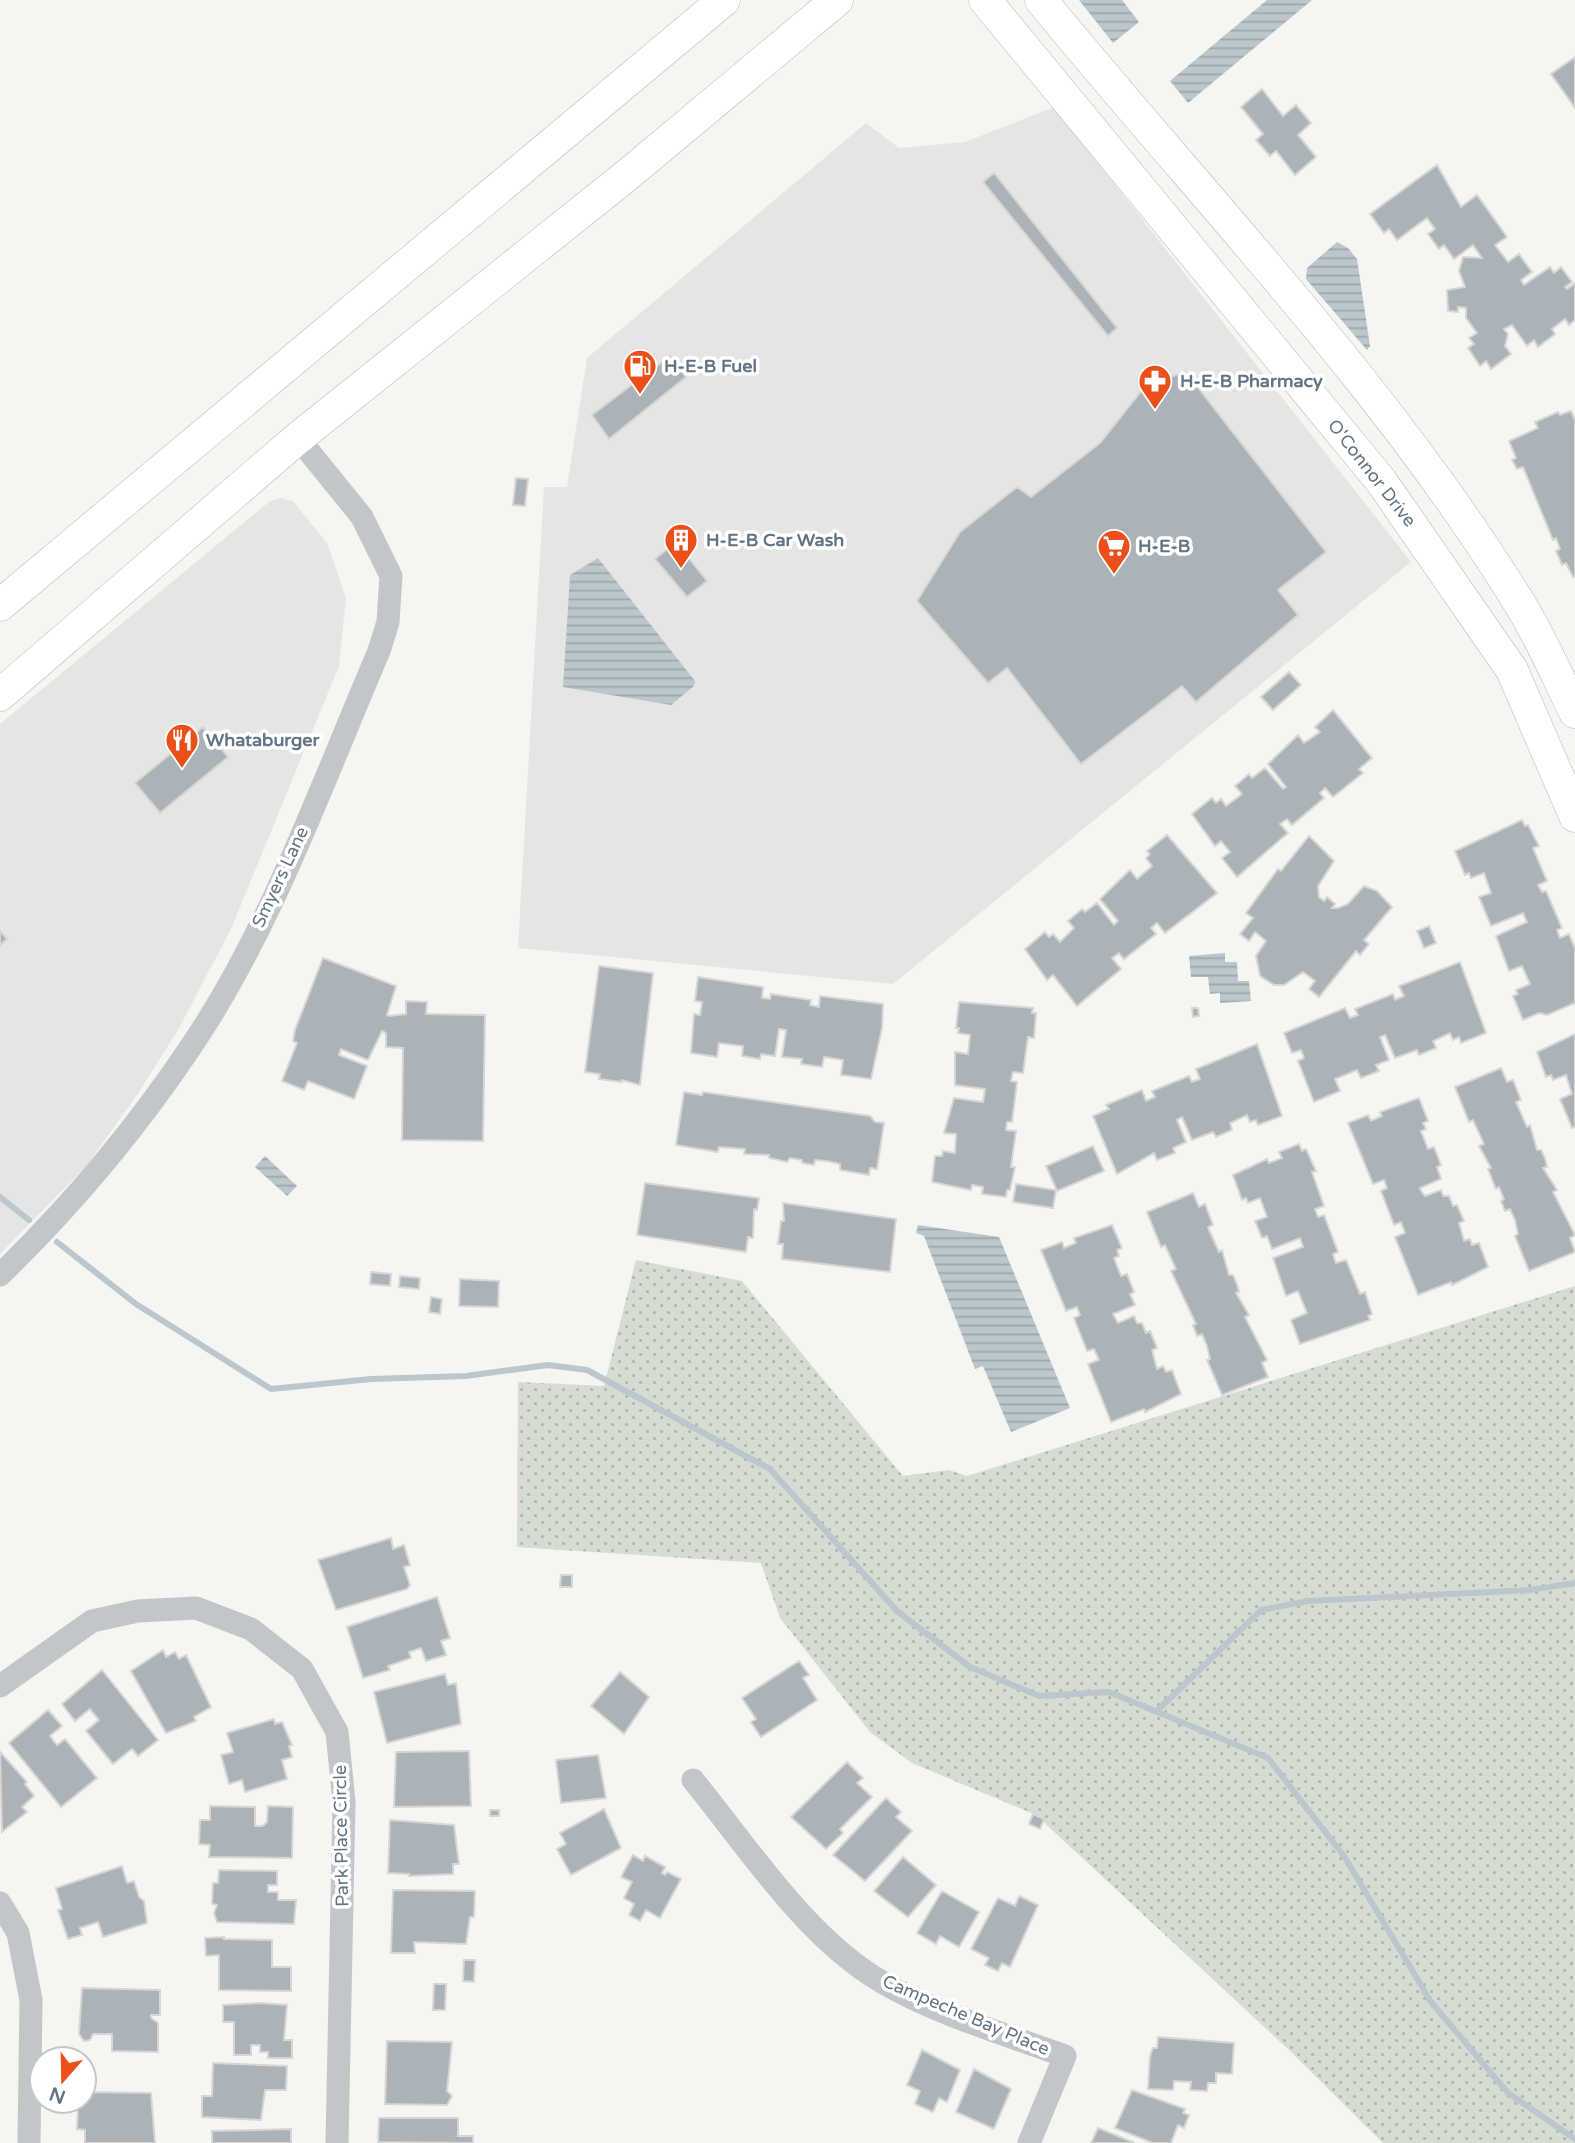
<svg xmlns="http://www.w3.org/2000/svg" width="1575" height="2143" font-family="'Varela Round',sans-serif">
<style>
.built{fill:#e5e6e4}
.grass{fill:url(#grass-dots)}
.water{fill:url(#water-rules)}
.lines{fill:none;stroke-linecap:round;stroke-linejoin:round}
.stream{stroke:#bbc7cc;stroke-width:6}
.building{fill:#abb3b8;stroke:#d6d6d4;stroke-width:2}
.secondary-casing{stroke:#b4b9be;stroke-width:33}
.street{stroke:#c2c6c9;stroke-width:23}
.secondary{stroke:#fff;stroke-width:32}
.labels{text-anchor:middle;dominant-baseline:central;stroke-width:7;stroke-linejoin:round;paint-order:stroke}
.poi-label{font-size:18px;font-weight:bold;fill:#627483;stroke:#fff;text-anchor:start}
.street-label{font-size:18px;fill:#627483;stroke:#fff}
</style>
<defs>
<pattern id="grass-dots" width="8" height="8" patternUnits="userSpaceOnUse" patternTransform="scale(1.75)"><rect width="8" height="8" fill="#d5dcd2"/><path d="M2 2h.1M6 6h.1" fill="none" stroke="#b0b7b0" stroke-width="1.8" stroke-linecap="round"/></pattern>
<pattern id="water-rules" width="6" height="5" patternUnits="userSpaceOnUse" patternTransform="scale(1.75)"><rect width="6" height="5" fill="#bbc7cc"/><path d="M0 2.5h6" fill="none" stroke="#9ba6ab"/></pattern>
</defs>
<rect width="100%" height="100%" fill="#f5f5f1"/>
<!-- built -->
<path class="built" d="M1054 107 1411 562 893 984 518 948 544 487H567L587 358 866 123 899 148 965 142Z
M280 498 293 501 327 543 346 598 339 666 231 929 178 1030 137 1095 87 1165 0 1254V724L270 501Z"/>
<!-- grass -->
<path class="grass" d="M636 1260 742 1281 903 1476 949 1470 967 1476 1575 1286V2143H1383L1289 2050 1036 1815 912 1763 870 1732 780 1618 761 1563 517 1547 518 1382 604 1386Z"/>
<!-- water -->
<path class="water" d="M1079 0H1122L1139 22 1113 43Z
M1267 0H1312L1188 103 1170 81Z
M1337 242 1348 248 1357 259 1370 346 1367 350 1306 279 1307 268Z
M598 558 695 681 694 686 671 705 563 687 570 575Z
M1225 953V962H1237L1238 981H1249L1251 1001 1220 1003V993L1210 994 1208 977H1191L1189 956Z
M265 1156 297 1186 287 1196 255 1167Z
M918 1225 999 1237 1070 1408 1011 1432 983 1366 975 1369 924 1236 916 1233Z"/>
<g class="lines">
<!-- stream -->
<path class="stream" d="M0 1197 29 1220
M57 1242 136 1304 271 1389 371 1379 466 1376 548 1365 587 1370 770 1469 897 1611 970 1667 1039 1696 1109 1692 1268 1758 1344 1856 1431 2002 1508 2093 1575 2139
M1157 1711 1261 1610 1309 1601 1530 1590 1575 1583"/>
</g>
<!-- building -->
<path class="building" d="M1575 57V108L1551 74Z
M1262 89 1283 116 1296 105 1311 123 1298 135 1316 157 1295 175 1276 151 1270 156 1256 140 1263 134 1241 107Z
M1437 165 1461 207 1477 195 1507 237 1495 245 1508 262 1519 254 1532 272 1521 280 1524 285 1550 267 1554 273 1561 267 1572 282 1565 287 1567 289 1575 283V320L1569 325 1565 319 1552 329 1555 334 1538 347 1534 340 1527 346 1512 325 1504 329 1508 334 1505 346 1511 354 1491 369 1486 361 1480 366 1468 348 1474 344 1469 338 1477 333 1466 318V308L1458 307V312L1448 311 1447 290 1465 287 1459 271 1463 257 1482 258 1473 245 1454 259 1444 245 1439 249 1428 234 1435 229 1427 218 1397 240 1389 229 1384 233 1370 214Z
M994 173 1117 328 1108 336 983 182Z
M670 356 686 377 609 439 592 415Z
M1185 371 1326 552 1278 590 1298 615 1196 702 1182 686 1081 764 1007 668 988 683 917 601 960 532 1017 487 1031 497 1100 443 1143 389Z
M1571 411 1575 420V576L1573 577 1566 563 1562 565 1556 551 1560 549 1556 538 1553 540 1523 467 1517 469 1512 460 1516 458 1509 441 1538 428 1535 422 1558 412 1560 415Z
M516 478 528 479 525 506 513 505Z
M676 542 707 581 687 597 655 559Z
M1289 672 1301 685 1273 710 1261 697Z
M1333 710 1372 758 1359 769 1363 773 1333 797 1325 788 1320 793 1324 798 1292 825 1287 819 1280 824 1288 833 1237 877 1222 858 1230 852 1226 847 1221 841 1215 846 1192 814 1212 798 1216 803 1221 799 1226 806 1242 794 1235 786 1249 774 1252 778 1265 768 1283 789 1286 787 1268 764 1298 735 1304 743 1320 732 1315 727Z
M203 727 228 757 160 813 135 783Z
M1522 820 1525 826 1528 825 1539 846 1533 848 1547 881 1538 885 1542 892 1546 891 1562 928 1557 930 1560 938 1569 934 1575 948V1003L1547 1015 1539 1013 1523 1020 1513 996 1518 994 1516 990 1530 984 1522 966 1509 971 1496 936 1527 922 1523 913 1491 926 1479 897 1491 893 1484 873 1471 878 1469 873 1465 875 1455 851Z
M1167 835 1217 893 1165 933 1157 923 1151 928 1156 934 1124 959 1119 953 1112 958 1121 969 1077 1006 1053 975 1047 980 1025 949 1045 932 1049 937 1053 934 1060 942 1074 928 1068 921 1082 909 1085 912 1097 903 1114 925 1118 921 1100 899 1130 870 1137 879 1152 866 1146 858 1150 854 1147 851Z
M1309 836 1334 861 1318 886 1319 897 1324 901 1327 897 1335 904 1332 908H1338L1348 904 1364 886 1377 891 1392 907 1364 940 1369 944 1360 955 1356 951 1319 997 1309 989 1315 981 1303 972 1284 985H1274L1260 976 1256 956 1266 941 1255 932 1249 941 1240 934 1253 918 1246 913 1278 869 1281 871Z
M1429 926 1436 943 1424 948 1417 931Z
M0 931 7 939 0 945Z
M323 958 396 986 387 1015 389 1016 406 1014V1001L427 1002 426 1014 485 1015 483 1141 402 1140 403 1048 386 1047V1033L382 1031 368 1060 341 1049 339 1055 367 1066 354 1099 308 1081 304 1090 282 1081 297 1043 293 1041 295 1030Z
M1460 962 1486 1033 1461 1043 1459 1037 1453 1040 1450 1033 1433 1041 1436 1048 1419 1055 1417 1050 1395 1058 1385 1035 1380 1037 1389 1060 1376 1065 1379 1071 1361 1078 1357 1070 1335 1079 1340 1091 1314 1102 1298 1061 1304 1058 1301 1050 1292 1053 1284 1033 1345 1008 1350 1018 1358 1015 1355 1009 1393 994 1395 1000 1404 996 1399 986Z
M599 966 653 973 640 1085 622 1080V1082L599 1079 600 1074 585 1072Z
M698 977 763 987 762 998 770 999 771 994 811 1000 810 1005 819 1007 820 996 883 1004 882 1028 871 1079 841 1075 843 1060 824 1057 822 1067 801 1064 802 1059 782 1057 786 1030 779 1029 775 1056 761 1054 760 1059 742 1056 743 1046 719 1043 717 1057 691 1053 694 1014 700 1015 702 1002 695 1001Z
M959 1002 1033 1008 1032 1013H1036L1034 1038 1028 1037 1023 1073 1013 1072 1011 1081 1017 1082 1012 1122H1007L1006 1130 1016 1131 1011 1167H1015L1010 1190H1007L1006 1197 982 1194 983 1187 972 1185 971 1190 932 1182 935 1156H942L943 1151 955 1153 956 1134 944 1133 954 1098 983 1102 985 1089 955 1085V1052L968 1054 970 1035 958 1033 959 1028H956Z
M1192 1008H1198L1199 1016 1193 1017Z
M1575 1034V1127L1572 1128 1560 1099 1572 1094 1566 1075 1553 1080 1551 1075 1546 1077 1537 1052Z
M1257 1044 1282 1116 1258 1125 1256 1120 1250 1122 1247 1115 1230 1123 1232 1130 1216 1137 1213 1132 1192 1140 1182 1117 1177 1120 1186 1142 1173 1148 1175 1153 1157 1160 1154 1153 1117 1174 1093 1116 1109 1109 1106 1105 1142 1090 1146 1101 1155 1097 1152 1091 1189 1076 1192 1082 1200 1079 1196 1069Z
M1501 1068 1507 1082 1513 1080 1521 1100 1516 1102 1527 1127 1530 1125 1537 1150H1541L1545 1158 1547 1167 1543 1168 1557 1190 1553 1192 1575 1235 1570 1238 1575 1252 1529 1271 1515 1236 1518 1234 1515 1220 1510 1209 1505 1211 1501 1201 1504 1199 1499 1187 1496 1189 1488 1169 1491 1168 1479 1146 1484 1144 1473 1120 1469 1122 1455 1087Z
M684 1092 702 1095 703 1092 870 1116 875 1122 884 1123 877 1169 870 1168 869 1175 840 1170V1164L827 1161 815 1160 814 1165 802 1163V1160L790 1158 787 1162 769 1158V1155L744 1154 745 1149 719 1147 718 1152 676 1145Z
M1419 1098 1428 1121 1423 1123 1426 1129 1421 1131 1428 1149 1434 1147 1441 1165 1437 1167 1441 1179 1420 1188 1421 1191 1425 1196 1441 1190 1443 1196H1449L1453 1206 1457 1205 1464 1221 1459 1223 1464 1241 1470 1239 1472 1245 1479 1243 1488 1267 1452 1285 1451 1282 1418 1295 1395 1237 1405 1233 1401 1222 1394 1225 1381 1191 1387 1188 1384 1180 1373 1184 1348 1123 1368 1115 1371 1121 1382 1116 1380 1112Z
M1299 1144 1302 1151 1306 1149 1316 1171 1312 1172 1324 1206 1315 1209 1318 1217 1324 1215 1338 1252 1333 1254 1336 1263 1346 1260 1360 1294 1365 1292 1372 1314 1368 1316 1370 1320 1300 1344 1291 1320 1307 1313 1298 1291 1286 1296 1273 1258 1303 1247 1300 1238 1272 1249 1267 1236 1262 1238 1255 1221 1267 1217 1260 1198 1248 1203 1246 1198 1242 1200 1233 1175 1267 1159 1269 1163 1282 1158 1279 1152Z
M1093 1146 1104 1171 1057 1191 1046 1166Z
M645 1183 759 1198 757 1210 754 1209 753 1238 748 1237 746 1252 637 1235Z
M1016 1184 1056 1190 1053 1208 1013 1202Z
M1193 1193 1199 1207 1205 1204 1213 1225 1208 1227 1210 1232 1219 1252 1222 1250 1229 1275H1233L1237 1284 1239 1292 1236 1293 1249 1315 1245 1317 1267 1360 1262 1363 1268 1377 1222 1395 1207 1360 1210 1359 1207 1346 1202 1334 1197 1336 1193 1325 1196 1324 1171 1271 1176 1269 1165 1245 1161 1247 1147 1212Z
M783 1203 896 1219 890 1272 782 1259 783 1244H778L781 1221H784Z
M1112 1225 1122 1248 1117 1250 1119 1256 1114 1258 1121 1276 1127 1274 1134 1292 1130 1294 1135 1305 1113 1314 1118 1323 1134 1316 1137 1323H1142L1146 1333 1150 1331 1157 1348 1152 1350 1157 1369 1163 1366 1166 1372 1172 1370 1181 1394 1145 1412 1144 1409 1111 1422 1088 1364 1099 1360 1094 1349 1087 1351 1074 1318 1080 1315 1077 1307 1066 1311 1041 1250 1062 1242 1064 1248 1076 1243 1074 1238Z
M371 1272 391 1274 390 1286 370 1284Z
M400 1276 420 1278 419 1289 399 1287Z
M460 1279 499 1281 498 1307 459 1306Z
M431 1297 442 1299 440 1314 429 1312Z
M391 1538 393 1549 404 1545 410 1565 404 1567 410 1585 407 1589 336 1610 318 1560Z
M561 1575H572V1587H560Z
M437 1597 450 1638 441 1641 446 1655 426 1661 421 1648 409 1652 411 1658 388 1666 390 1670 363 1678 347 1627Z
M163 1650 166 1657 175 1652 179 1659 186 1655 211 1707 194 1717 196 1721 166 1733 131 1671Z
M799 1661 809 1675 803 1678 817 1700 761 1737 751 1722 756 1719 742 1698Z
M102 1670 158 1740 138 1756 132 1749 113 1764 86 1731 99 1720 90 1709 75 1721 62 1704Z
M620 1672 649 1697 624 1734 591 1706Z
M445 1674 448 1685 456 1683 461 1724 387 1743 374 1692Z
M48 1710 62 1726 50 1736 57 1745 65 1739 97 1778 61 1807 9 1743Z
M274 1719 275 1724 282 1722 292 1745 289 1746 292 1757 282 1760 287 1779 245 1792 242 1780 229 1784 221 1755 233 1752 227 1733Z
M469 1751 471 1806 394 1807 396 1752Z
M0 1752 27 1782 25 1784 34 1796 22 1807 27 1812 2 1832Z
M598 1755 606 1798 561 1803 556 1760Z
M847 1762 863 1778 857 1783 872 1797 840 1829 843 1833 826 1849 791 1817Z
M886 1798 901 1812 896 1817 912 1831 865 1881 833 1855Z
M210 1806 255 1807V1826H263L267 1822 268 1806 293 1807 292 1858 209 1857 210 1845 199 1844 200 1820H210Z
M604 1809 621 1848 571 1875 557 1849 566 1844 560 1833Z
M490 1810H499V1816H490Z
M1033 1814 1044 1819 1040 1829 1029 1824Z
M390 1820 454 1825 459 1864H453V1874L409 1876V1874L388 1873Z
M633 1855 643 1861 645 1856 665 1867 662 1873 665 1875 667 1872 681 1879 660 1918 646 1910 640 1921 629 1915 634 1904 624 1898 632 1882 621 1877Z
M903 1857 936 1885 908 1917 874 1891Z
M122 1866 127 1883 134 1881 139 1897 144 1901 147 1923 103 1937 98 1922 80 1928 82 1935 68 1939 58 1910 62 1909 56 1888Z
M219 1870 277 1871V1885H268V1892H278V1900H296L294 1924 217 1922 214 1913 217 1905 212 1904 213 1883H218Z
M393 1890 475 1891 474 1917H470L466 1944 414 1942 415 1953H391Z
M942 1891 979 1912 959 1947 940 1936 936 1944 917 1933Z
M1019 1896 1038 1905 1010 1967 1002 1963 998 1971 985 1965 989 1958 971 1949 998 1898 1015 1906Z
M224 1937V1939L272 1940V1967H291V1991L219 1990V1955L206 1956 205 1938Z
M464 1960H475L474 1982 463 1981Z
M434 1984H446L445 2010H433Z
M82 1988 160 1990V2015H151V2018L158 2023V2052L112 2051V2034H93L90 2040 84 2041 79 2034Z
M260 2003 287 2005 284 2040H292V2058H268V2052H260V2045H251V2055H234V2022H223V2005Z
M1158 2037 1234 2043 1232 2074 1216 2073V2083H1208L1207 2091 1190 2090 1191 2082 1174 2081 1173 2090 1148 2089 1150 2056 1153 2048H1157Z
M387 2041 452 2042 447 2091 452 2096 447 2105 385 2104Z
M922 2050 960 2070 947 2102 939 2098 933 2112 915 2104 920 2091 907 2085Z
M213 2063 287 2066 286 2090H265L261 2120 202 2117V2096H212Z
M974 2069 1011 2089 994 2129 956 2112Z
M1132 2090 1185 2109 1183 2113 1189 2115 1184 2128 1178 2125 1171 2143H1153L1115 2128Z
M86 2092 151 2093 155 2143H85V2130L77 2129 78 2108 80 2102H86Z
M379 2118H458V2136H473V2143L378 2142Z
M1098 2128 1135 2143H1091Z
M291 2129V2143H212V2131Z"/>
<g class="lines">
<defs>
<path id="secondary" d="M985 0 1381 481 1512 670 1575 816
M1041 0C1203 198 1385 385 1520 604 1541 638 1557 676 1575 712
M0 605 724 0
M0 695 298 438 626 176 837 0"/>
</defs>
<!-- secondary casing -->
<use href="#secondary" class="secondary-casing"/>
<!-- street -->
<path class="street" d="M0 1275C71 1206 135 1130 190 1048 270 931 323 781 379 651L388 622 391 576 362 517 298 438
M0 1686 92 1621 138 1611 196 1608 251 1629 302 1669 337 1732 344 1802 337 2143
M693 1780C747 1846 806 1938 882 1982 934 2013 1007 2035 1065 2056L1029 2143
M0 1903 18 1933 31 2000 29 2143"/>
<!-- secondary -->
<use href="#secondary" class="secondary"/>
</g>
<!-- icons -->
<defs>
<symbol id="fuel-pin" viewBox="-11 -11 22 30"><path d="M0 17L-7.5 6A9.5 9.5 0 1 1 7.5 6Z" fill="#eb501a" stroke="#fff"/><path d="M-5.5-6h7V0h2V4h1.3V-2.5L3-4.5l.8-.8L6-3V5H2.5V1h-1V6h-7ZM-4.2-4.7v3.2H.2V-4.7Z" fill="#fff"/></symbol>
<symbol id="pharmacy-pin" viewBox="-11 -11 22 30"><path d="M0 17L-7.5 6A9.5 9.5 0 1 1 7.5 6Z" fill="#eb501a" stroke="#fff"/><path d="M-2-6h4v4h4v4h-4v4h-4v-4h-4v-4h4Z" fill="#fff"/></symbol>
<symbol id="building-pin" viewBox="-11 -11 22 30"><path d="M0 17L-7.5 6A9.5 9.5 0 1 1 7.5 6Z" fill="#eb501a" stroke="#fff"/><path d="M-4-6H4V6H1V3H-1V6H-4ZM-2.5-4.3h1.7v1.8h-1.7ZM.8-4.3h1.7v1.8H.8ZM-2.5-1h1.7V.8h-1.7ZM.8-1h1.7V.8H.8Z" fill="#fff"/></symbol>
<symbol id="supermarket-pin" viewBox="-11 -11 22 30"><path d="M0 17L-7.5 6A9.5 9.5 0 1 1 7.5 6Z" fill="#eb501a" stroke="#fff"/><path d="M-6-5.5h2.5l.6 2H6L4.5 2H-2.5L-4.4-4H-6ZM-1.5 3.2a1.3 1.3 0 1 0 .1 0ZM3 3.2a1.3 1.3 0 1 0 .1 0Z" fill="#fff"/></symbol>
<symbol id="restaurant-pin" viewBox="-11 -11 22 30"><path d="M0 17L-7.5 6A9.5 9.5 0 1 1 7.5 6Z" fill="#eb501a" stroke="#fff"/><path d="M-5-6h1v4h1v-4h1v4h1v-4h1v5L-1.5 .5V6h-2V.5L-5-1ZM5-6V6H3V1.5H1.5Q1.5-4 5-6Z" fill="#fff"/></symbol>
</defs>
<g fill-rule="evenodd">
<use href="#fuel-pin" x="621" y="347" width="38" height="52"/>
<use href="#pharmacy-pin" x="1136" y="362" width="38" height="52"/>
<use href="#building-pin" x="662" y="521" width="38" height="52"/>
<use href="#supermarket-pin" x="1095" y="527" width="38" height="52"/>
<use href="#restaurant-pin" x="163" y="721" width="38" height="52"/>
</g>
<g class="labels">
<!-- poi labels -->
<g class="poi-label">
<text x="664" y="366">H-E-B Fuel</text>
<text x="1180" y="381">H-E-B Pharmacy</text>
<text x="706" y="540">H-E-B Car Wash</text>
<text x="1138" y="546">H-E-B</text>
<text x="206" y="740">Whataburger</text>
</g>
<!-- street labels -->
<g class="street-label">
<text transform="translate(1372 473) rotate(52)">O'Connor Drive</text>
<text transform="translate(280 877) rotate(-65)">Smyers Lane</text>
<text transform="translate(341 1836) rotate(-91)">Park Place Circle</text>
<text transform="translate(966 2015) rotate(23)">Campeche Bay Place</text>
</g>
</g>
<!-- north arrow -->
<g transform="translate(63 2080) rotate(200)"><circle r="33" fill="#ffffff" stroke="#c0c7cd" stroke-width="2"/>
<path d="M0-5L12 26L0 18L-12 26Z" fill="#eb501a"/>
<text y="-10" font-size="19" font-weight="bold" text-anchor="middle" fill="#627483">N</text>
</g>
</svg>
